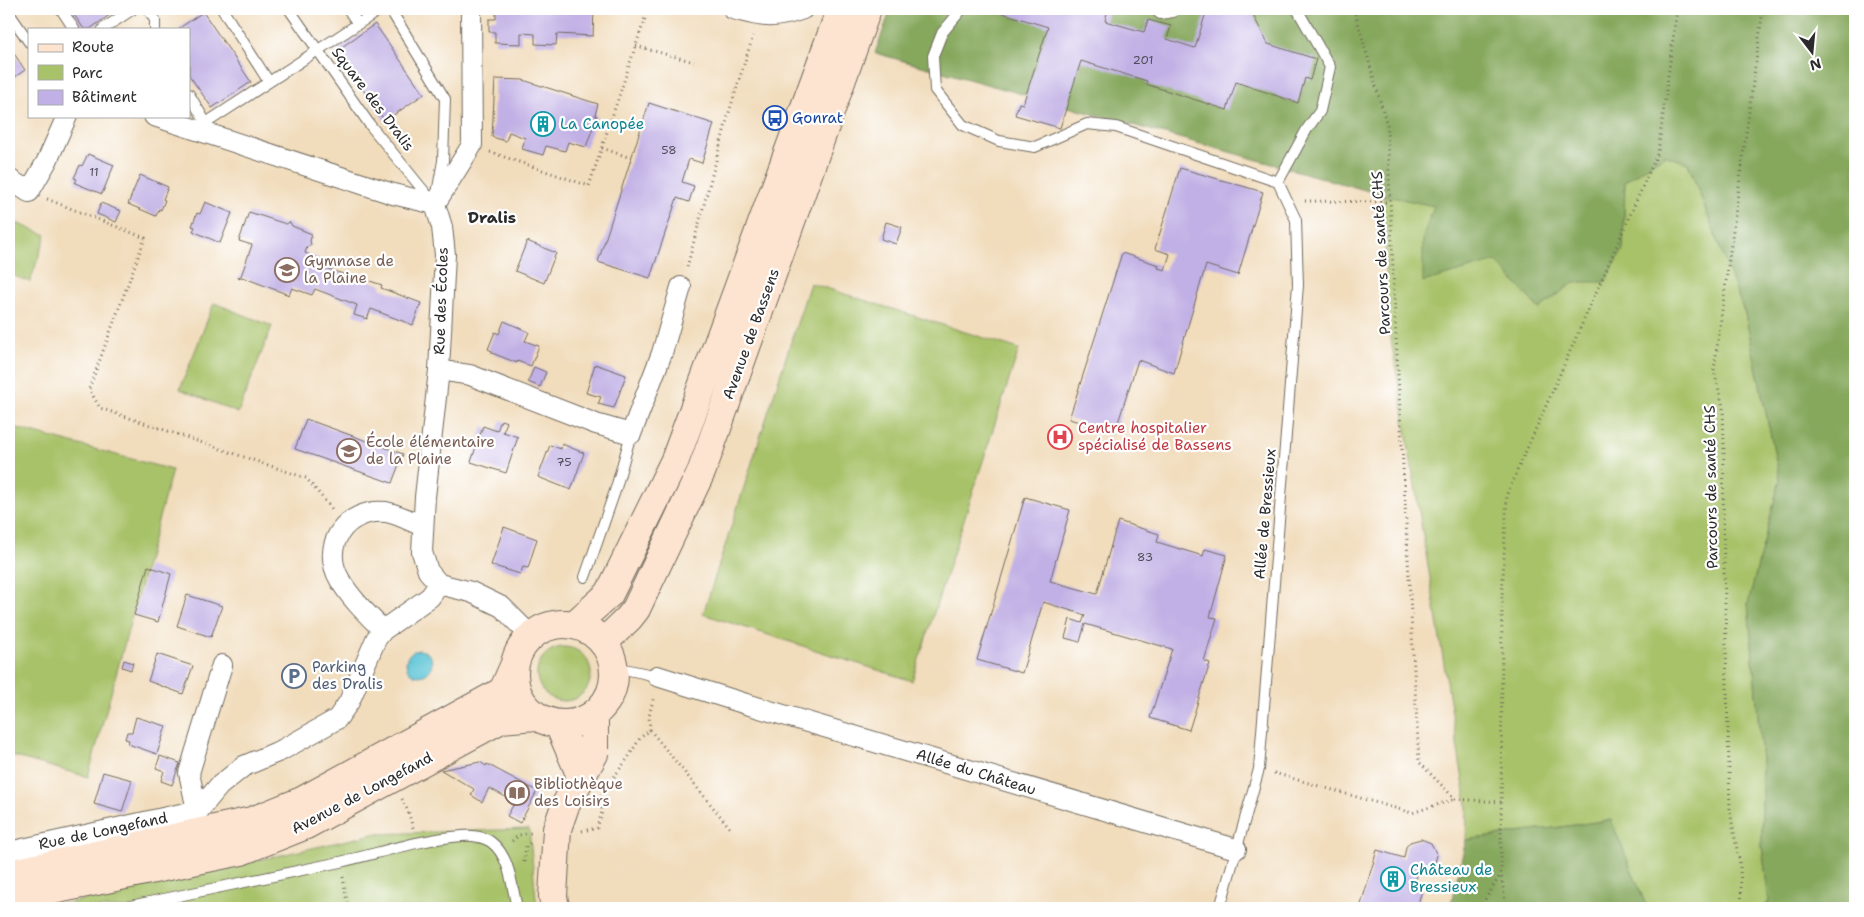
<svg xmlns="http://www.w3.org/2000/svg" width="1864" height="917" font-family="'Shantell Sans',sans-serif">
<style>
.green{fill:#a8c269;stroke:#6a764a}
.forest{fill:#86a85d;stroke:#586a44}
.water{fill:#58c2d5;stroke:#427680}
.building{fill:#c1b0e5}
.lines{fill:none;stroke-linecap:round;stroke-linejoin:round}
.service-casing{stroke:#70695d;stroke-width:12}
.minor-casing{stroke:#70695d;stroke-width:22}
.secondary-casing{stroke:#70695d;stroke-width:30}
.path{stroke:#70695d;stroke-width:3;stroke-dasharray:1 4;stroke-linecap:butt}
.service{stroke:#fff;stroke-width:10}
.minor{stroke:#fff;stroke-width:20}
.secondary{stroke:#fde4d0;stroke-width:28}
.labels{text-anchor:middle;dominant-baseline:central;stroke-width:4.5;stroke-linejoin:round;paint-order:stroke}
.number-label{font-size:12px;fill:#504c5a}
.street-label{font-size:15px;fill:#2b2b2b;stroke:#fff}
.transit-label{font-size:15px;fill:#164399;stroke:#fff;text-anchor:start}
.culture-label{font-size:15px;fill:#0d838f;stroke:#fff;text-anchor:start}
.education-label{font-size:15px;fill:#785e54;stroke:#fff;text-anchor:start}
.health-label{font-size:15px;fill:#be3a42;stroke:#fff;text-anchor:start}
.service-label{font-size:15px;fill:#4e5e75;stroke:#fff;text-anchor:start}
.neighbourhood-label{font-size:16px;font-weight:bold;fill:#2b2b2b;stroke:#fff}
</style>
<rect width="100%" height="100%" fill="#fff"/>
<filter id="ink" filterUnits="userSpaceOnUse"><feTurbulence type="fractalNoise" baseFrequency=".02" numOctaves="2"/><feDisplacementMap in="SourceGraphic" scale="10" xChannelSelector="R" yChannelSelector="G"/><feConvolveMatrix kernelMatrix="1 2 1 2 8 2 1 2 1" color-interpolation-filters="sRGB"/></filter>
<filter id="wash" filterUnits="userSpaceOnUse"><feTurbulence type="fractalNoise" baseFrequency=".0096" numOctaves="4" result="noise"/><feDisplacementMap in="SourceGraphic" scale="20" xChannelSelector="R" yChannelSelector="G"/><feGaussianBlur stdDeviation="1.12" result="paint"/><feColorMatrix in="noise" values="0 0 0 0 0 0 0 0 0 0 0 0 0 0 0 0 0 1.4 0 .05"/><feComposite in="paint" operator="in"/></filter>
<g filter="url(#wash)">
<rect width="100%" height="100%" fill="#f1dcbb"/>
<!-- green -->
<path class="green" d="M1665 155 1688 163 1745 314 1780 479 1748 604 1762 760V846L1769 902 1762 908H1647L1611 820 1466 840 1467 805 1388 321 1383 195 1435 206 1423 237 1496 260 1539 309 1574 282 1623 249 1625 181Z
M9 220 46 235 30 282 9 274Z
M810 283 1019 349 912 681 703 614Z
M214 303 272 326 238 413 180 389Z
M9 426 172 470 88 777 9 755Z
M537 674a27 27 0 1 1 54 0a27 27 0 1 1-54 0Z
M529 829 537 908H46L374 834Z"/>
<!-- forest -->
<path class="forest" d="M891 9H1855V908H1762L1769 902 1762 846V760L1748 604 1780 479 1745 314 1688 163 1664 155 1625 181 1623 250 1605 282H1574L1539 309 1496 261 1423 282V237L1434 206 1383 195 875 53Z
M1611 820 1647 908H1450L1466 840Z"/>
<!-- water -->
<path class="water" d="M406 663a13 13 0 1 1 26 0a13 13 0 1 1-26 0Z"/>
<g id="blocks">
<!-- building -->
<path class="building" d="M70 9H118L90 29H84Z
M496 9H594L593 36 557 34 556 45 535 44V34L521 33V44L495 43V32H489V19H496Z
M989 9H1108L1105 21 1144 32 1148 20 1171 26 1167 39 1195 48 1207 9H1256L1254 17 1268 44 1316 59 1310 80 1305 78 1298 103 1236 82 1227 110 1146 84 1147 81 1081 61 1060 128 1015 115 1019 103 1023 104 1048 27Z
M203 12 251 82 212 108 189 75V29H178Z
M375 24 424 94 385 121 336 51Z
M9 46 25 70 9 81Z
M495 79 523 80 598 104 595 115 597 116 586 147 568 142 565 151 546 146 543 155 522 149 525 138 509 132 506 141 492 137Z
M649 103 714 124 702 163 689 159 682 182 694 186 689 202 677 198 650 278 598 262Z
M88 154 114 165 102 194 75 183 77 179 74 178 80 165 82 166Z
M1180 168 1263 192 1238 275 1206 265 1174 373 1138 360 1115 432 1069 419 1122 253 1159 265 1158 268 1165 270 1170 254 1155 249Z
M140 175 168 187 163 199 165 200 161 210 159 209 156 216 128 204Z
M205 202 232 213 220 243 193 231 195 227 192 226 197 213 200 214Z
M101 203 121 211 116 222 97 214Z
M249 212 286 224 290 222 292 226 312 234 310 241 311 245 307 247 305 253 325 261 323 267 363 281 364 279 382 285 381 288 421 303 413 325 371 309 367 319 354 315 357 305 315 289 312 295 292 288 289 295 242 277 239 279 238 277 241 276 252 245 239 241Z
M886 222 902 227 896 244 881 239Z
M527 241 556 253 544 283 515 271Z
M504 321 529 332 525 341 539 346 531 366 517 361V363L492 353V351L488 349 495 332 499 334Z
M595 364 626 375 614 408 598 404 601 397 586 393Z
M534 367 546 372 540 387 528 382Z
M306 419 403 454 392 483 295 449Z
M501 420 507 422 503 432 518 437 506 473 471 462 483 426 497 431Z
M562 444 584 453 571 490 538 477 550 445 561 449Z
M1025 497 1070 510 1050 581 1097 594 1118 521 1159 534 1157 542 1203 556 1205 549 1227 555 1210 617 1217 618 1204 661 1210 663 1189 730 1150 718 1172 649 1085 624 1080 642 1065 638 1070 619 1082 623 1085 615 1043 602 1022 673 977 660Z
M504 527 537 539 528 568 523 567 520 574 491 565Z
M148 566 171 574 158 622 134 615Z
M187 595 222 606 211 637 177 626Z
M157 654 193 666 183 694 148 681Z
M124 660 133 663 131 670 122 667Z
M136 717 166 726 157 754 128 744 129 740 125 739 127 732H132Z
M160 756 180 763 172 785 161 781 164 771 156 768Z
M480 762 486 766 487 764 537 791 520 823 507 816 515 802 489 788 482 802 471 795 474 789 441 770Z
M103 772 132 780 122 812 94 804Z
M1421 839 1431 843 1437 855 1434 866 1427 871 1418 872 1414 886 1422 890 1417 908H1360L1377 850 1404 858 1406 847 1410 842Z"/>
</g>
</g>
<g filter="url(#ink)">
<use href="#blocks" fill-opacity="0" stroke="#70695d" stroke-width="1"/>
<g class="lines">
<defs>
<path id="service" d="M61 9 74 29
M148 9 155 20V29
M222 9 269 82
M289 9 370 125 432 201
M348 9 358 24
M390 9 445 99 443 161 438 188
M962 9 942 33 933 56 935 90 963 125 999 141 1035 147 1087 124 1116 127 1278 182
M1154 9 1160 14 1173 12 1176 9
M9 13 29 42
M103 29 133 9
M189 94 209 128
M206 123 381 9
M1278 182 1307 129 1320 111 1330 67 1297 9
M585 577 616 488 631 434
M615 667 657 676
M121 908C194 892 267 878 340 862 380 853 421 839 462 836 472 835 484 837 491 842 510 856 512 887 517 908
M1220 908 1259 769 1298 285 1296 220 1278 182"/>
<path id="minor" d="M733 9C762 17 773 20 803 9
M154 116 393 194 435 204 442 227 445 255 439 370 425 497 422 552 428 571 439 584 471 592 502 607 531 636
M9 179 29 192 47 161 67 116
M435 204 472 145 471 9
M439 370 470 375 596 424 631 434 662 353 681 287
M383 630C368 615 351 599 340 580 319 545 347 508 386 512 398 514 412 522 423 526
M657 676 743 703 1236 849
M197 810 189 773 222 665
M9 852 199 810 219 786 244 766 282 750 337 719 349 702 376 639 383 630 430 597 439 584"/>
<path id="secondary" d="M514 674a50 50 0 1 1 100 0a50 50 0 1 1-100 0Z
M574 625 609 594 675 460 841 9
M604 642 629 618 636 609 702 470 867 9
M559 725 581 776
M9 874 252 821 302 801 503 691 514 666
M9 899 241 851 306 825 501 719 535 716
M555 908 553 896 557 829 565 806 594 754V715"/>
</defs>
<!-- service casing -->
<use href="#service" class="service-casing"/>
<!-- minor casing -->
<use href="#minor" class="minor-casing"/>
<!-- secondary casing -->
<use href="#secondary" class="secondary-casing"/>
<!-- path -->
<path class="path" d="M1354 9 1387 125 1395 318 1419 762 1455 799 1501 802
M636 46 694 62
M602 148 631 158
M490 152 589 186 648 9
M47 199 145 238 89 389 100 408 306 478 332 509
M1305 201 1390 202
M687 267 730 109 753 36
M650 730 730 828
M1274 773 1412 813 1455 799
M605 789 628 758 640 738 650 730 649 716 654 696
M402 799 408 811 413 828
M582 831 597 828 602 812 601 794
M512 841 519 835 531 833
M524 862 526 846 532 842
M343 877 348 908
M1480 908 1501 874
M1506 908 1501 874 1502 598 1507 494 1658 152 1677 9
M1742 908 1740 866 1730 811 1723 523 1724 446 1723 407 1714 370 1763 9"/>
<!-- service -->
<use href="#service" class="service"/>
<!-- minor -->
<use href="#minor" class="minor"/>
<!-- secondary -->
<use href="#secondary" class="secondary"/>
</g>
</g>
<!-- icons -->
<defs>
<symbol id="bus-ring" viewBox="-11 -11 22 22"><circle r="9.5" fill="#fff" stroke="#1a4fb4" stroke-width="1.5"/><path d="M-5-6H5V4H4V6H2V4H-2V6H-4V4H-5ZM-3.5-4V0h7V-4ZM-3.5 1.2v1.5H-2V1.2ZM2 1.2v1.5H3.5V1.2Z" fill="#1a4fb4"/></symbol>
<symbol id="building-ring" viewBox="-11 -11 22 22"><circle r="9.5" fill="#fff" stroke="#0f9aa8" stroke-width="1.5"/><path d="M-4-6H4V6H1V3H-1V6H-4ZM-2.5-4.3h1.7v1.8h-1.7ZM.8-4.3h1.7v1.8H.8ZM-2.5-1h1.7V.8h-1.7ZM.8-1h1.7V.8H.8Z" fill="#0f9aa8"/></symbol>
<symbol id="school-ring" viewBox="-11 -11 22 22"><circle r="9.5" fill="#fff" stroke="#8d6e63" stroke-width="1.5"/><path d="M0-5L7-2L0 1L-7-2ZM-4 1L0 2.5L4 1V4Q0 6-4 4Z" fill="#8d6e63"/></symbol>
<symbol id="hospital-ring" viewBox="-11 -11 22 22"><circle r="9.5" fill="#fff" stroke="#e0444e" stroke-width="1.5"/><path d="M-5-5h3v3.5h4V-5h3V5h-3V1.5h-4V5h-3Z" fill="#e0444e"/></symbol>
<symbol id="parking-ring" viewBox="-11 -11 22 22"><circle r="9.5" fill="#fff" stroke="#5c6f8a" stroke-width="1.5"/><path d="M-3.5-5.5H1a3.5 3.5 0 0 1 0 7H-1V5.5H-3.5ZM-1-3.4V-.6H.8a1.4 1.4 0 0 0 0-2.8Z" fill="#5c6f8a"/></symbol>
<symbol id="library-ring" viewBox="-11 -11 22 22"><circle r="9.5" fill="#fff" stroke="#8d6e63" stroke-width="1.5"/><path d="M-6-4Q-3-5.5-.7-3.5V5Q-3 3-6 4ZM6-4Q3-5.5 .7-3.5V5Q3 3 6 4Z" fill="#8d6e63"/></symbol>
</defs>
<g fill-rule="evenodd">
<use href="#bus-ring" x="761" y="104" width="28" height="28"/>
<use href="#building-ring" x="529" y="110" width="28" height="28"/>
<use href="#school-ring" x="273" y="256" width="28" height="28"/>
<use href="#hospital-ring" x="1046" y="423" width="28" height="28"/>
<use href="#school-ring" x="335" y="437" width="28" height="28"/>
<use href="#parking-ring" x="280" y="662" width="28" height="28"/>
<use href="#library-ring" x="503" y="779" width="28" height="28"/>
<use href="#building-ring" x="1379" y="865" width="28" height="28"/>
</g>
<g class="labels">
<!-- number labels -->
<g class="number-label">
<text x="1143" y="60">201</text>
<text x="669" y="150">58</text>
<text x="94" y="172">11</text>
<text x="564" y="462">75</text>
<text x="1145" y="557">83</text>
</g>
<!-- street labels -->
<g class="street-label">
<text transform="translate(373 99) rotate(53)">Square des Dralis</text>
<text transform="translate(1381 253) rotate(-93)">Parcours de santé CHS</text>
<text transform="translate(441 301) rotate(-88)">Rue des Écoles</text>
<text transform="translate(751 334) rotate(-70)">Avenue de Bassens</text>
<text transform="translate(1711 487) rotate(-91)">Parcours de santé CHS</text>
<text transform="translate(1265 514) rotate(-85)">Allée de Bressieux</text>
<text transform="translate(976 772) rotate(17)">Allée du Château</text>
<text transform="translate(362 793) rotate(-28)">Avenue de Longefand</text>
<text transform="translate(103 831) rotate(-12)">Rue de Longefand</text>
</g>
<!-- transit labels -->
<g class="transit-label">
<text x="792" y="118">Gonrat</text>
</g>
<!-- culture labels -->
<g class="culture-label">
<text x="560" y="124">La Canopée</text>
<text x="1410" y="870">Château de<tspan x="1410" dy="17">Bressieux</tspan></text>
</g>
<!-- education labels -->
<g class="education-label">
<text x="304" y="261">Gymnase de<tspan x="304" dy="17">la Plaine</tspan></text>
<text x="366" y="442">École élémentaire<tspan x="366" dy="17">de la Plaine</tspan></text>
<text x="534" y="784">Bibliothèque<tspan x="534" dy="17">des Loisirs</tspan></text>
</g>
<!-- health labels -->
<g class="health-label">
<text x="1078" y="428">Centre hospitalier<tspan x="1078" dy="17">spécialisé de Bassens</tspan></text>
</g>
<!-- service labels -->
<g class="service-label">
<text x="312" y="667">Parking<tspan x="312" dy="17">des Dralis</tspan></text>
</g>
<!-- neighbourhood labels -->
<g class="neighbourhood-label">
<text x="492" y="217">Dralis</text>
</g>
</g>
<!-- margin -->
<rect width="1864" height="917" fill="none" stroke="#fff" stroke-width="30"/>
<!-- legend -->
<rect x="28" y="28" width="162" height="90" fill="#ffffff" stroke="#aaaaaa"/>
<rect x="38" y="44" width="25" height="8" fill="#fde4d0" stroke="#aaaaaa"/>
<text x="72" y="52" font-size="15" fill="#2b2b2b">Route</text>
<rect x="38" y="65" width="25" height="15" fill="#a8c269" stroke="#aaaaaa"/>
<text x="72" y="78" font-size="15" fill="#2b2b2b">Parc</text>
<rect x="38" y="90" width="25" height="15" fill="#c1b0e5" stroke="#aaaaaa"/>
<text x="72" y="102" font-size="15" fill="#2b2b2b">Bâtiment</text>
<!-- north arrow -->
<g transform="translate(1812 52) rotate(164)" stroke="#ffffff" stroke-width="4" paint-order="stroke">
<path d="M0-4L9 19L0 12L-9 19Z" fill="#2b2b2b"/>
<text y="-8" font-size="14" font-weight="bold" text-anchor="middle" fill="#2b2b2b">N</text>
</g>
</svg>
